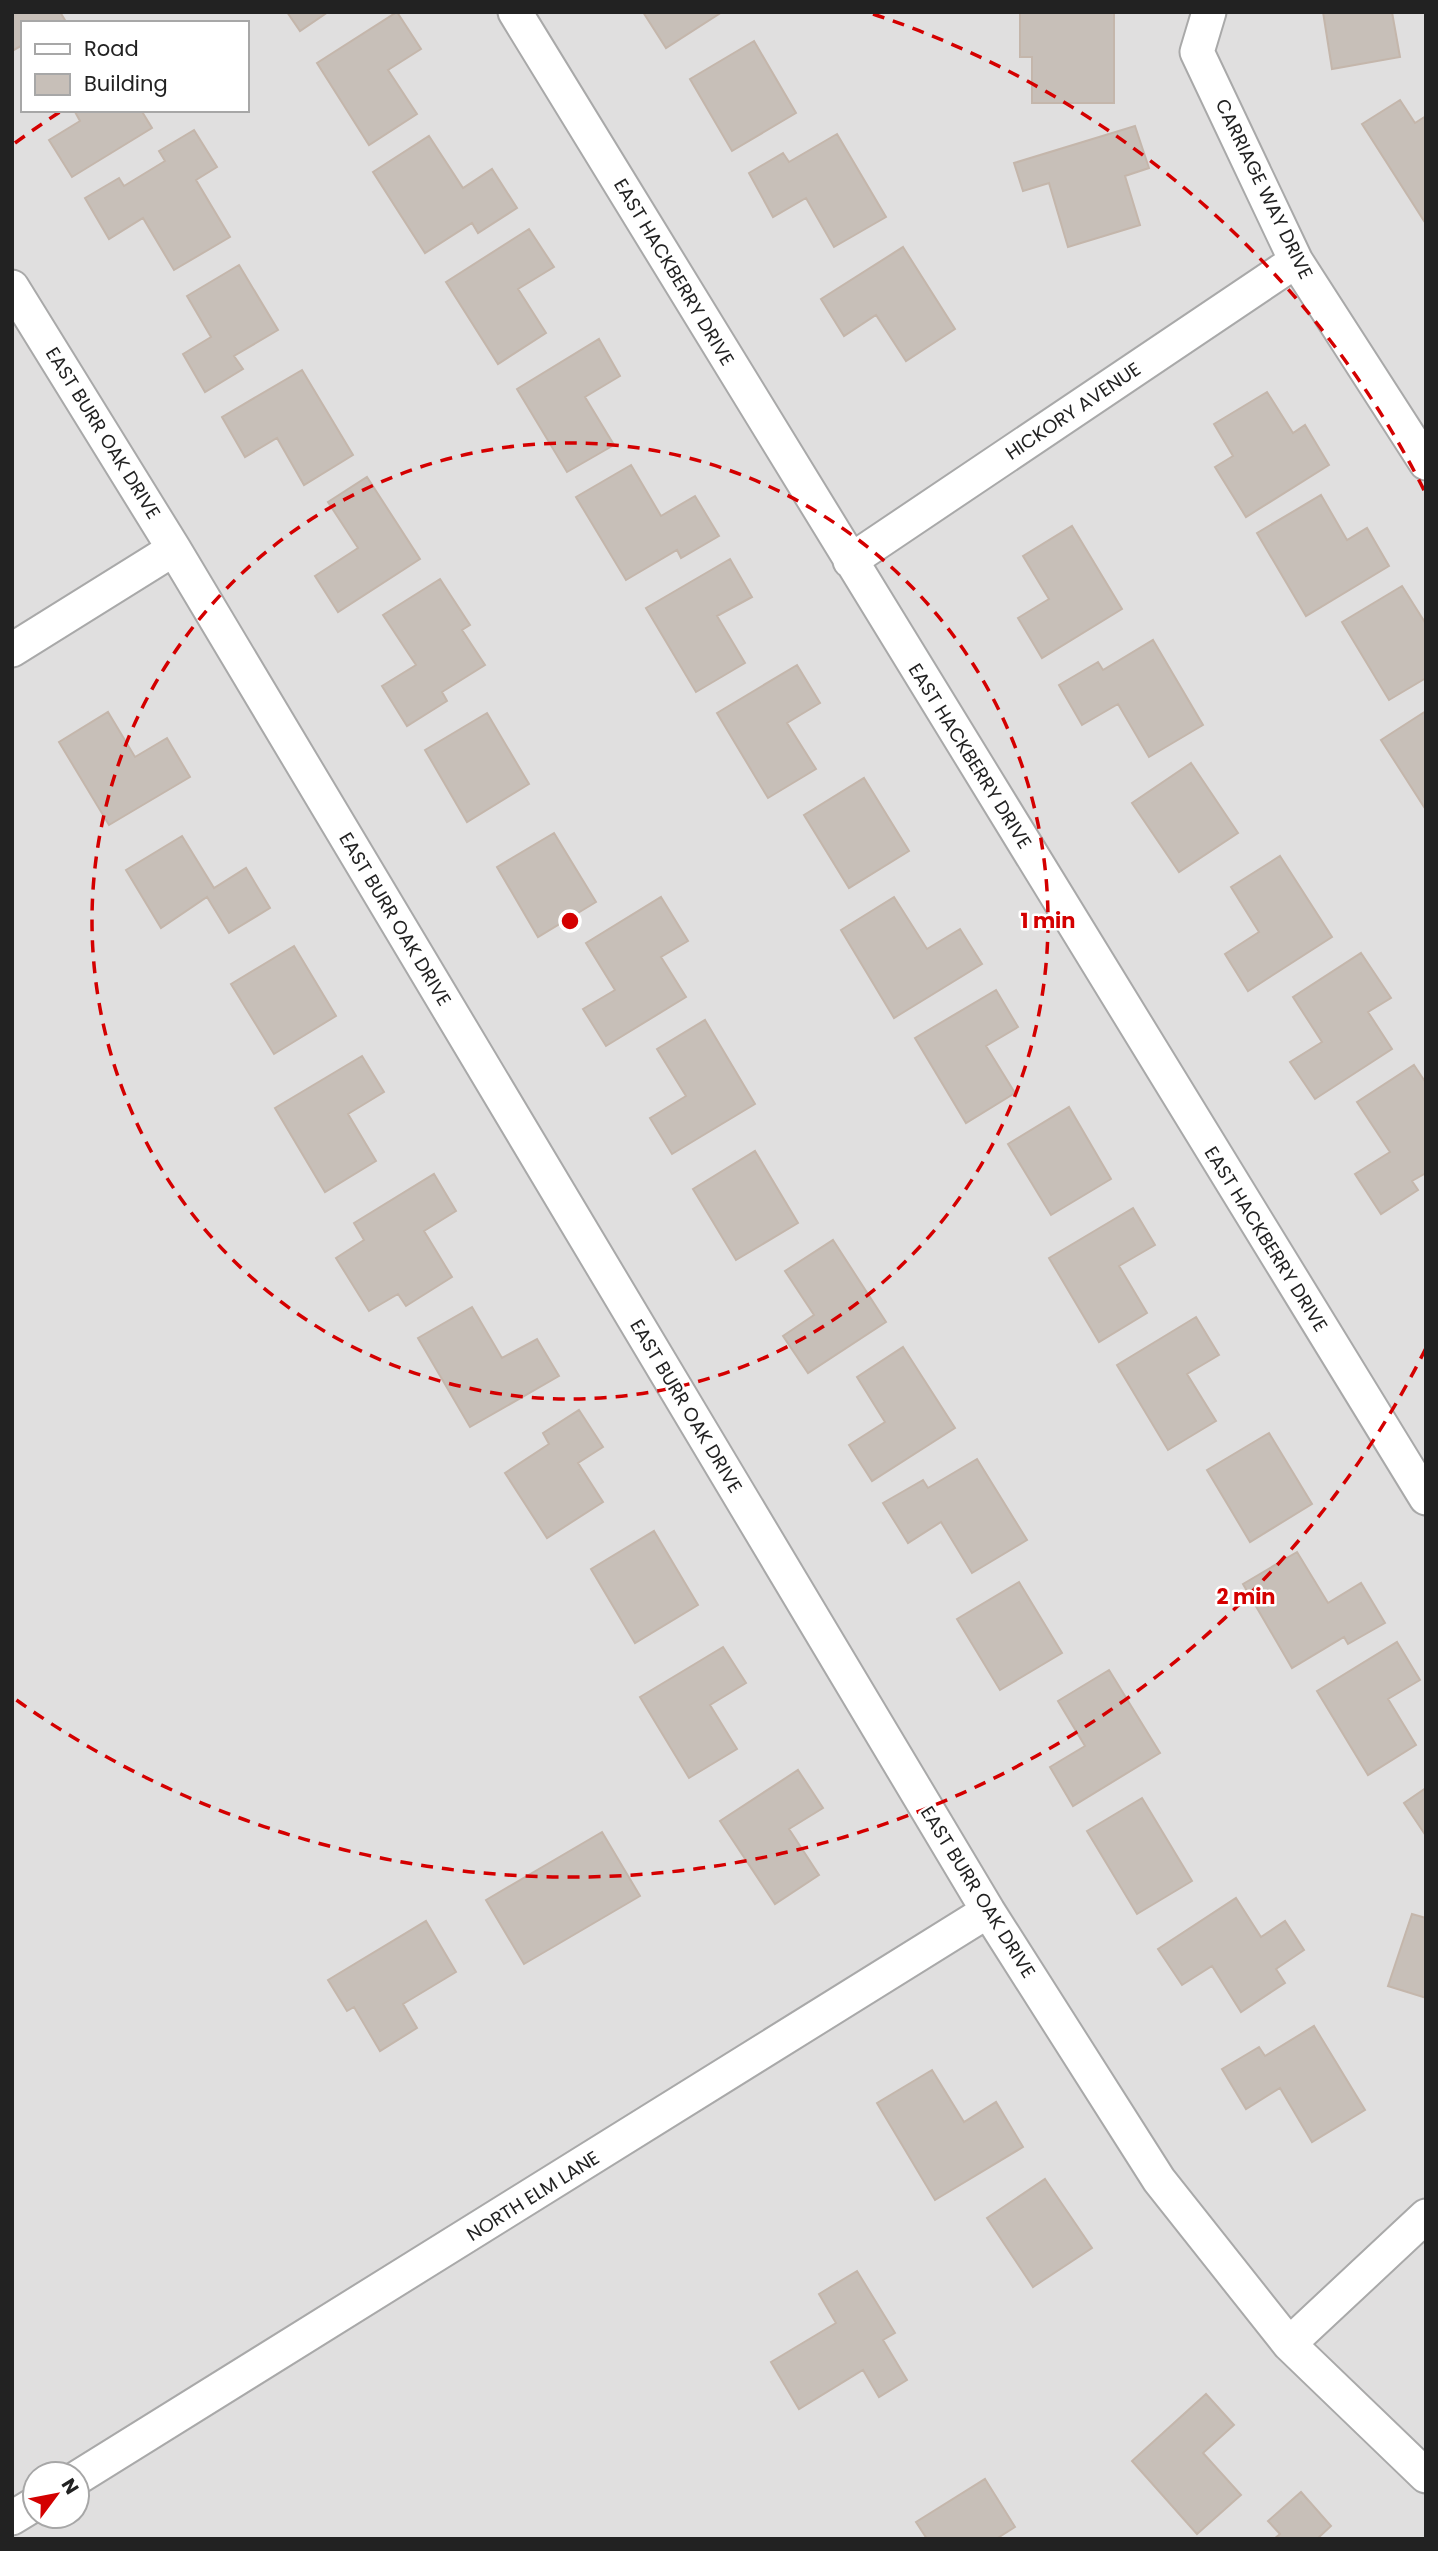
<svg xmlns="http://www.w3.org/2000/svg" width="1438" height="2551" font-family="Poppins,sans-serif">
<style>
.residential{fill:#e0dfdf;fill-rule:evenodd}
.building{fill:#c7bfb8;stroke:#c4b6ab;stroke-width:2}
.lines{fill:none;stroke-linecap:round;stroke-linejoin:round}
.minor-casing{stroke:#a9a9a9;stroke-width:37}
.minor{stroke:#fff;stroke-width:33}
.ring{fill:none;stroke:#d40000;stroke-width:3.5;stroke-dasharray:12 9}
.labels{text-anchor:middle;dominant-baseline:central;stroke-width:5;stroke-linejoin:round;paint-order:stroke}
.street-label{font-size:19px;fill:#222;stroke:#fff}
.centre{fill:#d40000;stroke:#fff;stroke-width:3.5}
.ring-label{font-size:21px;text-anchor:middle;font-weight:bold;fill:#d40000;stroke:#fff;stroke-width:5;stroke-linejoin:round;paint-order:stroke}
</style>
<rect width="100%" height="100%" fill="#f2efe9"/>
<!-- residential -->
<path class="residential" d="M12 12H1426V2539H12ZM23 23H247V110H23ZM35 2474H77V2516H35Z"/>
<!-- building -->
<path class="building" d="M12 12H60L65 20 59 23H23V45L12 51Z
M287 12H328L300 31Z
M397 12 421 49 388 70 417 114 369 145 317 63Z
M643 12H722L666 48Z
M1020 12 1114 13V103H1032V57H1020Z
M1323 12H1392L1400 57 1332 69Z
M754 41 796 113 732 151 690 79Z
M1400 100 1415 123 1426 116V224L1362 124Z
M74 110H141L152 128 72 177 49 140 80 121Z
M1135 126 1149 168 1125 176 1140 225 1068 247 1049 183 1023 191 1014 163Z
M194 130 217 167 196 180 230 237 174 270 143 218 109 239 85 198 119 178 124 186 165 161 159 151Z
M837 134 886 217 834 247 806 198 773 217 749 173 783 153 789 162Z
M429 136 463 188 492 169 517 208 478 233 472 223 425 253 373 172Z
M529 229 554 267 518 289 546 333 498 364 446 282Z
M903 247 955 329 906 361 876 315 844 336 821 299Z
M239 265 278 330 234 356 243 369 205 392 183 354 211 337 187 296Z
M599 339 620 376 585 397 614 445 567 472 517 389Z
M302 370 353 455 304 485 277 438 245 457 222 417Z
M1267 392 1293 433 1305 425 1329 465 1246 517 1215 467 1233 456 1214 424Z
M631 465 661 516 695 496 719 536 681 558 677 550 626 580 576 497Z
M367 477 420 559 338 612 315 576 358 548 328 502Z
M1321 495 1347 540 1367 528 1389 566 1306 616 1257 533Z
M1072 526 1122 609 1042 658 1018 618 1049 599 1023 556Z
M730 559 752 597 717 616 745 663 696 692 646 608Z
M440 579 470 625 462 630 485 665 442 692 447 701 407 726 382 686 416 665 383 615Z
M1402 586 1426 624V678L1389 700 1342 622Z
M1153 640 1203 725 1149 757 1118 704 1082 725 1059 685 1098 662 1103 670Z
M797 665 820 703 787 723 816 769 768 798 717 713Z
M1426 711V810L1381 740Z
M108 712 135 757 167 738 190 777 109 825 59 742Z
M487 713 529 784 467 822 425 750Z
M1191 763 1238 833 1179 872 1132 803Z
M864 778 909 851 849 888 804 815Z
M554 833 596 902 538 937 497 867Z
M182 836 214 888 246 868 270 908 229 933 207 897 161 928 126 870Z
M1280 856 1332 937 1248 991 1225 954 1259 932 1231 887Z
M661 897 688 941 661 957 686 997 606 1046 583 1009 615 990 586 943Z
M894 897 927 949 960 929 982 964 894 1018 841 930Z
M294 946 336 1016 274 1054 231 984Z
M1361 953 1391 998 1368 1012 1392 1049 1315 1099 1290 1062 1322 1042 1293 997Z
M996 990 1018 1027 986 1046 1015 1093 966 1123 915 1038Z
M705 1020 755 1104 672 1154 650 1118 686 1096 657 1049Z
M362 1056 384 1092 348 1114 376 1161 325 1192 275 1108Z
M1414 1065 1426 1083V1173L1412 1181 1418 1190 1381 1214 1355 1174 1390 1152 1357 1102Z
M1069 1107 1111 1179 1051 1215 1008 1144Z
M755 1151 798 1223 736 1260 693 1189Z
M434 1174 456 1211 424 1231 452 1277 406 1306 398 1294 369 1311 336 1258 364 1240 354 1223Z
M1133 1208 1155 1245 1119 1266 1147 1313 1099 1342 1049 1258Z
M833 1240 886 1322 808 1373 783 1336 814 1315 785 1271Z
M472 1307 502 1358 537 1339 559 1376 470 1427 418 1338Z
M1196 1317 1219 1355 1187 1374 1216 1421 1168 1450 1117 1365Z
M903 1347 955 1428 872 1481 849 1445 885 1422 857 1377Z
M579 1410 603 1447 578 1463 603 1502 547 1538 505 1473 549 1444 543 1433Z
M1269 1433 1312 1504 1250 1542 1207 1470Z
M977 1459 1027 1540 972 1573 941 1522 908 1543 883 1503 923 1480 928 1488Z
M654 1531 698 1605 635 1643 591 1569Z
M1297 1552 1328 1603 1361 1583 1385 1623 1348 1644 1344 1637 1292 1668 1243 1584Z
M1019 1582 1062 1653 1000 1690 957 1619Z
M1397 1642 1420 1680 1388 1699 1416 1745 1368 1775 1317 1691Z
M723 1647 746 1683 710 1705 737 1749 689 1778 640 1697Z
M1109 1670 1160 1753 1073 1806 1050 1767 1085 1746 1058 1701Z
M798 1770 823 1808 789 1829 819 1875 775 1904 720 1821Z
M1426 1788V1836L1404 1803Z
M1142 1798 1192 1881 1137 1914 1087 1831Z
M602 1832 640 1896 524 1964 486 1900Z
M1236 1898 1261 1937 1285 1921 1304 1950 1276 1969 1285 1983 1241 2012 1212 1966 1182 1985 1158 1949Z
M1412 1914 1426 1918V1998L1388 1986Z
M426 1921 456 1972 403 2004 417 2028 380 2051 354 2007 347 2011 328 1980Z
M1314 2026 1365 2110 1312 2142 1280 2088 1246 2109 1222 2069 1259 2047 1265 2056Z
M932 2070 964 2122 996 2102 1023 2147 935 2200 877 2103Z
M1045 2179 1092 2248 1033 2287 987 2218Z
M857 2271 895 2333 883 2340 907 2380 879 2397 863 2370 799 2409 771 2362 836 2323 819 2294Z
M1206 2394 1234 2425 1203 2453 1241 2495 1197 2534 1132 2461Z
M985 2479 1015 2527 996 2539H927L916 2522Z
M1301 2492 1331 2526 1317 2539H1274L1280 2534 1268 2521Z"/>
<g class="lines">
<defs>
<path id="minor" d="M515 12 1426 1498
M1209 12 1197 52 1296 261 1426 463
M12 287 174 549 988 1911 1159 2180 1289 2344 1426 2476
M850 561 1296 261
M12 650 174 549
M1289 2344 1426 2216
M77 2478 988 1911
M12 2518 35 2504"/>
</defs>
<!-- minor casing -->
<use href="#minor" class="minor-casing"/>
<!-- minor -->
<use href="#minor" class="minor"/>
</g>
<!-- distance rings -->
<g class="ring">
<circle cx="570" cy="921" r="478"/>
<path d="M1426 1348A956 956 0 0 1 15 1699M15 143A956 956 0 0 1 63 110M873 14A956 956 0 0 1 1426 494"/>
</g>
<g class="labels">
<!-- street labels -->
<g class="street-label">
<text transform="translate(1264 189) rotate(64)">CARRIAGE WAY DRIVE</text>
<text transform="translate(674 272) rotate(59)">EAST HACKBERRY DRIVE</text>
<text transform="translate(1073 411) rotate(-34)">HICKORY AVENUE</text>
<text transform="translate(103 433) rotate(58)">EAST BURR OAK DRIVE</text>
<text transform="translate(970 756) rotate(58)">EAST HACKBERRY DRIVE</text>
<text transform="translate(395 919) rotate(59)">EAST BURR OAK DRIVE</text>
<text transform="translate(1266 1239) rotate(58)">EAST HACKBERRY DRIVE</text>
<text transform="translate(686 1406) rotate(59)">EAST BURR OAK DRIVE</text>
<text transform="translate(978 1892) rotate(58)">EAST BURR OAK DRIVE</text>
<text transform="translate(533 2196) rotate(-32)">NORTH ELM LANE</text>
</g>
</g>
<circle cx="570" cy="921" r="10" class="centre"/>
<g class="ring-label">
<text x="1048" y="928">1 min</text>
<text x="1246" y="1604">2 min</text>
</g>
<!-- border -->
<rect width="1438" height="2551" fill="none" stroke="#222222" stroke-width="28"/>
<!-- legend -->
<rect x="21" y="21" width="228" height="91" fill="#ffffff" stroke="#a7a7a7" stroke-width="2"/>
<rect x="35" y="44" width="35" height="10" fill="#ffffff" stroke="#a7a7a7" stroke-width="2"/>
<text x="84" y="56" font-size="21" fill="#222222">Road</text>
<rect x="35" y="74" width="35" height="21" fill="#c7bfb8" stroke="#a7a7a7" stroke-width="2"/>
<text x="84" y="91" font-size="21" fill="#222222">Building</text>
<!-- north arrow -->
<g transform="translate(56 2495) rotate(58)"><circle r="33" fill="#ffffff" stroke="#a7a7a7" stroke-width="2"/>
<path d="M0-5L12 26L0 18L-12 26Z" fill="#d40000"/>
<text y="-10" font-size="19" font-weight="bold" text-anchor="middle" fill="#222222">N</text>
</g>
</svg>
